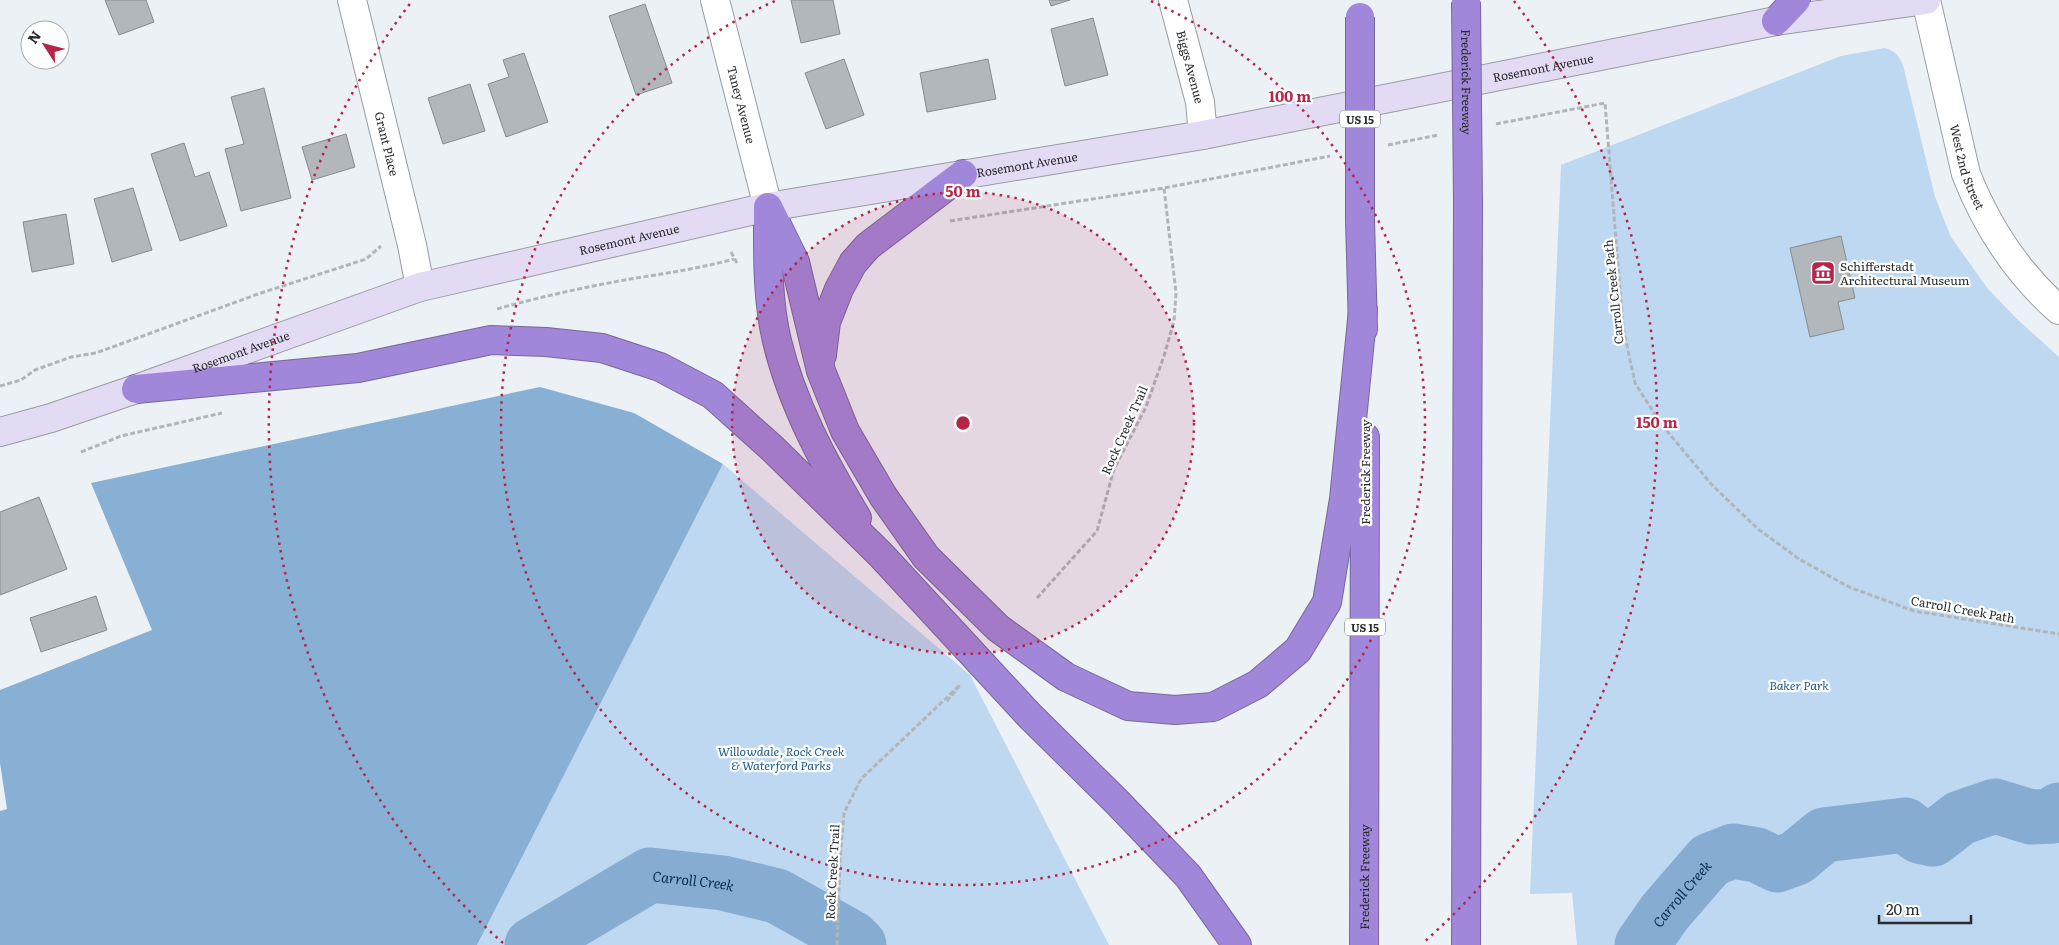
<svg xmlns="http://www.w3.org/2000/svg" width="2059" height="945" font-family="Literata,serif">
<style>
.green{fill:#bdd8f0}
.forest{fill:#88b0d4}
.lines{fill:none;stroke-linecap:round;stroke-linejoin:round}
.river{stroke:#86acd1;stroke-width:55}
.building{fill:#b2b7bc;stroke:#868b8f}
.minor-casing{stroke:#979ca0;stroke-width:30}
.tertiary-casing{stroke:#979ca0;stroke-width:30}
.secondary-casing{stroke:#979ca0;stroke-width:30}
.motorway-casing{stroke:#77679d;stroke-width:30}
.path{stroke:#b1b5b9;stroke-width:3;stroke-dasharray:5 2.5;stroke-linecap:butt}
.minor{stroke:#fff;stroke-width:28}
.tertiary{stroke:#fff;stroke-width:28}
.secondary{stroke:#e3dbf4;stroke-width:28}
.motorway{stroke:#a187d9;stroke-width:28}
.motorway-bridge-casing{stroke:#77679d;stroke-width:30;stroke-linecap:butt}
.motorway-bridge{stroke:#a187d9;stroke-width:28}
.ring{fill:none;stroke:#b62448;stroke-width:2.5;stroke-dasharray:2.5 5}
.labels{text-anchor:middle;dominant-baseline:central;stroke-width:4.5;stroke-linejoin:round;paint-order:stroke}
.shield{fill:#fdfefe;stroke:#696a6c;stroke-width:1}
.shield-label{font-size:11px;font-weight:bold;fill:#292b2d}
.street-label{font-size:12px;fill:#292b2d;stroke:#fdfefe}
.poi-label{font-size:12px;fill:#292b2d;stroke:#fdfefe;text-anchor:start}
.park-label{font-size:12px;font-style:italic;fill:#1d5a89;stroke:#fdfefe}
.water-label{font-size:14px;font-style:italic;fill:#022f52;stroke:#fdfefe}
.centre{fill:#b62448;stroke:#fdfefe;stroke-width:2.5}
.ring-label{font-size:15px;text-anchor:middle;font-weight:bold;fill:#b62448;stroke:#fdfefe;stroke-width:4.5;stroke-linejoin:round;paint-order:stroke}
</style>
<rect width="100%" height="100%" fill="#ecf1f6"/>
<!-- green -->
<path class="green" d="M1885 48C1895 51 1899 56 1903 65L1935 197 1951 237 1988 289 2017 319 2059 357V945H1577L1572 893 1530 894 1561 165 1841 56Z
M723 464 970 675 1109 945H477Z"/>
<!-- forest -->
<path class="forest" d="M540 387 634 413 723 464 477 945H0V811L7 809 0 763V690L152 630 91 483Z"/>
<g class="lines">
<!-- river -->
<g class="river">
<path id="s1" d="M532 945 650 875 723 883 777 896 852 938 859 945"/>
<path id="s2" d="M1642 945 1665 912 1710 860 1733 851 1757 855 1777 865 1796 858 1824 835 1905 825 1919 836 1933 839 1960 818 1995 806 2031 817 2053 816 2059 810"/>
</g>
</g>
<!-- building -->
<path class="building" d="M105 0H146L154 22 119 35Z
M791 0H833L840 34 801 43Z
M1049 0H1070L1051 6Z
M645 4 672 83 636 95 609 16Z
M1093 18 1108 75 1065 86 1051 29Z
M524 53 548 122 506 137 488 84 509 77 503 60Z
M844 59 864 115 826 129 805 73Z
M988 59 996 99 927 112 920 73Z
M470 84 485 131 443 144 428 98Z
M264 88 291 198 241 211 225 149 244 144 231 97Z
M346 134 355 167 312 180 302 147Z
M184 143 195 177 209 172 227 226 180 241 151 154Z
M133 188 152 250 112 262 94 199Z
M66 214 74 264 32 272 23 222Z
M1841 236 1855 298 1838 302 1844 329 1810 337 1790 248Z
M39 497 67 569 0 595V512Z
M96 596 107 630 41 652 30 618Z"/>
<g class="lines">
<defs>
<g id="minor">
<path id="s3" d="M352 0 412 245 420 287"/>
<path id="s4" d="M715 0 768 207"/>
<path id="s5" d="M1173 0 1200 102 1203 135"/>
</g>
<g id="tertiary">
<path id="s6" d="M1926 0 1966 174C1987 227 2016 272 2059 310"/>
</g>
<g id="secondary">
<path id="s7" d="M0 432 51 418 136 389 420 287 768 207 1203 135 1776 21 1926 0"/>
</g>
<g id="motorway">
<path d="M1776 21 1796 0"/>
<path d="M768 207 795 262 821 371 845 431 883 496 926 557 998 628 1066 677 1128 706 1175 710 1213 707 1258 684 1298 650 1327 602 1344 499 1363 310"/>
<path d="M768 212C768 255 767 299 777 341 792 404 824 463 857 518"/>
<path d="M1360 220 1363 329"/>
<path d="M822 355 826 322 839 289 853 263 868 246 963 174"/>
<path d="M136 389 358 368 491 340 546 342 602 348 660 367 713 395 773 449 881 555 1029 715 1117 802 1188 876 1237 945"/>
<path id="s8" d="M1364 945 1365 437"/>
<path d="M1466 945 1468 201"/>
</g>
</defs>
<!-- minor casing -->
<use href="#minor" class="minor-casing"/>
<!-- tertiary casing -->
<use href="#tertiary" class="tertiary-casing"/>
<!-- secondary casing -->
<use href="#secondary" class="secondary-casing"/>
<!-- motorway casing -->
<use href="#motorway" class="motorway-casing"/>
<!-- path -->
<path class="path" d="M1496 124 1605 103 1623 327 1635 383 1661 424 1713 486 1758 529 1799 559 1849 587 1914 611 2059 634
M1388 145 1438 135
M950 221 1164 188 1330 156
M731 252 738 265
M497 309C543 296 590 286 636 278 669 273 701 268 734 259
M0 386 21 380 35 370 71 357 96 353 258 294 366 259 381 246
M81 452 121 436 222 413
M1037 598 1097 531 1114 469 1146 407 1164 356 1174 321 1176 293 1164 188
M947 701 960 685
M837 945 840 861 844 813 861 779 960 685"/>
<!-- minor -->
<use href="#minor" class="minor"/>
<!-- tertiary -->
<use href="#tertiary" class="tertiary"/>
<!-- secondary -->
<use href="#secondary" class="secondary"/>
<!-- motorway -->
<use href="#motorway" class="motorway"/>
<defs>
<g id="motorway-bridge">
<path id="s9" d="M1466 2 1468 201"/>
<path d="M1360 17V220"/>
</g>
</defs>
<!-- motorway-bridge casing -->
<use href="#motorway-bridge" class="motorway-bridge-casing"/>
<!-- motorway-bridge -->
<use href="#motorway-bridge" class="motorway-bridge"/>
</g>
<!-- distance rings -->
<circle cx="963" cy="423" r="231" fill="#b62448" fill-opacity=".12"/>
<g class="ring">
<circle cx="963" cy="423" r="231"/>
<path d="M1151 1A462 462 0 1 1 775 1"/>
<path d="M503 943A694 694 0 0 1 412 1M1514 1A694 694 0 0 1 1423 943"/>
</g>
<!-- icons -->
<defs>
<symbol id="museum-square" viewBox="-11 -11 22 22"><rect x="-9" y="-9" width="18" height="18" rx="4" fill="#b62448" stroke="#fdfefe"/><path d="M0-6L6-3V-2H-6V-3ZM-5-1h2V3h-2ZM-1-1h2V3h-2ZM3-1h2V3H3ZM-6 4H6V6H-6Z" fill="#fff"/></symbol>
</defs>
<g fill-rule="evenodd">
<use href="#museum-square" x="1809" y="259" width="28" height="28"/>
</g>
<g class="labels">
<!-- shield labels -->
<g class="shield">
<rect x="1340" y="110.5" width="40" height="17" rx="4"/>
<rect x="1345" y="618.5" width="40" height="17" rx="4"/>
</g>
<g class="shield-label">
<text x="1360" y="119">US 15</text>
<text x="1365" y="627">US 15</text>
</g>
<!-- street labels -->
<g class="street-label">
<text stroke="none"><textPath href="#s5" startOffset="69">Biggs Avenue</textPath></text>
<text stroke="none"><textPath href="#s7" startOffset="1589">Rosemont Avenue</textPath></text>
<text stroke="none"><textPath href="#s9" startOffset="80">Frederick Freeway</textPath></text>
<text stroke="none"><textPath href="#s4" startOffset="108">Taney Avenue</textPath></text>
<text stroke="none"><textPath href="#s3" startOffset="148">Grant Place</textPath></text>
<text stroke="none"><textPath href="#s7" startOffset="1064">Rosemont Avenue</textPath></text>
<text stroke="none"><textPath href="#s6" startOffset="172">West 2nd Street</textPath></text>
<text stroke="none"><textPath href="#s7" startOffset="659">Rosemont Avenue</textPath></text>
<text transform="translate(1613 292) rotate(-96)">Carroll Creek Path</text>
<text stroke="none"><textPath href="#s7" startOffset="254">Rosemont Avenue</textPath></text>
<text transform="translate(1124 430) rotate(-66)">Rock Creek Trail</text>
<text transform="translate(1365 472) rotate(-90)">Frederick Freeway</text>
<text transform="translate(1963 609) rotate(10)">Carroll Creek Path</text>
<text transform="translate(832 872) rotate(-87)">Rock Creek Trail</text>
<text stroke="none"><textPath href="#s8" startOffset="68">Frederick Freeway</textPath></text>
</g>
<!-- poi labels -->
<g class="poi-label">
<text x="1840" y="266">Schifferstadt<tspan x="1840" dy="14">Architectural Museum</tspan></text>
</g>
<!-- park labels -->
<g class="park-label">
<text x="1799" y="685">Baker Park</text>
<text x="781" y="751">Willowdale, Rock Creek<tspan x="781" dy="14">&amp; Waterford Parks</tspan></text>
</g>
<!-- water labels -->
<g class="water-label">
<text stroke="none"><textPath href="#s1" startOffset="181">Carroll Creek</textPath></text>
<text stroke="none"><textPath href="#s2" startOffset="65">Carroll Creek</textPath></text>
</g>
</g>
<circle cx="963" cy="423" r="8" class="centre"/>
<g class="ring-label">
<text x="1290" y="102">100 m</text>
<text x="963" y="197">50 m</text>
<text x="1657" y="428">150 m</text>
</g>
<!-- north arrow -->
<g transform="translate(45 45) rotate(306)"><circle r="24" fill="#fdfefe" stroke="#a8aaaa"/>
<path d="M0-4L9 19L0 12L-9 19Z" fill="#b62448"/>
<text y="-8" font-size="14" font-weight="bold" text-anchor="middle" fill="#292b2d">N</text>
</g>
<!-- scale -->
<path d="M1879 915v8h92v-8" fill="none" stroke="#292b2d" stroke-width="2.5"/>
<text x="1886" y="915" font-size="15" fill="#292b2d" stroke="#fdfefe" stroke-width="4" paint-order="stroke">20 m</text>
</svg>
